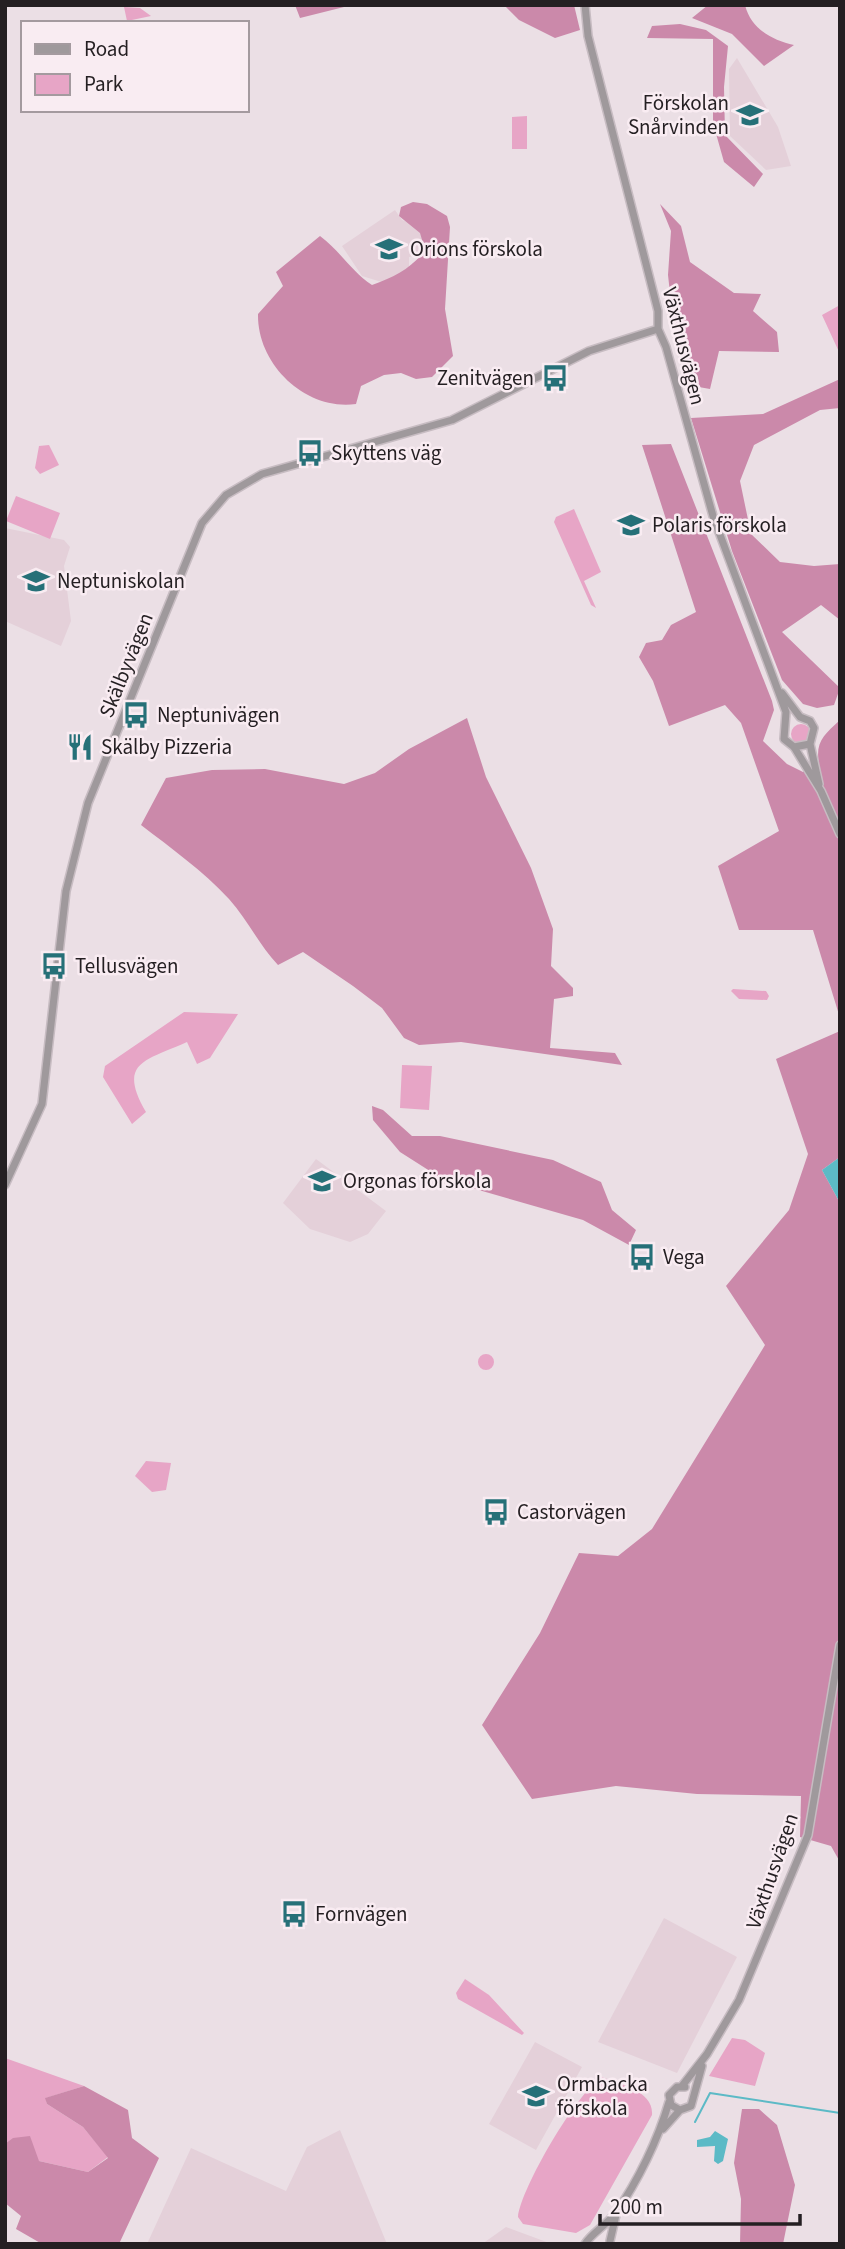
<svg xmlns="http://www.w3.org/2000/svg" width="845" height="2249" font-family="'Source Sans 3',sans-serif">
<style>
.built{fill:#e4d0d9}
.green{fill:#e7a5c6}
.forest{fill:#cb89aa}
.water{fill:#5cbac6}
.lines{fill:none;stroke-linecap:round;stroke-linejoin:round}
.stream{stroke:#5cbac6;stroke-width:2}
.minor-casing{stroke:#c7bcc2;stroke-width:10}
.minor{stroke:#9f999c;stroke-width:7}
.labels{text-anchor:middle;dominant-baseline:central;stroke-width:5;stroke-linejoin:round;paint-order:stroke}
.poi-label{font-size:21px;fill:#241f22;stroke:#f9ecf2;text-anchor:start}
.street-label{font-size:21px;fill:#241f22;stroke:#f9ecf2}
</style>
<rect width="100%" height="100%" fill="#ebdfe5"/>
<!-- built -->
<path class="built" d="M737 58 778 127 791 166 766 170 730 136 729 69Z
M395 210 402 220 434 231 435 253 409 257V276L401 288 362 276 342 246Z
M5 528 64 540 70 547 64 566 71 621 61 646 5 621Z
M316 1159 386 1211 368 1234 350 1242 310 1229 283 1203Z
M664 1918 737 1957 677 2073 598 2042Z
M535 2042 582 2067 536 2150 489 2124Z
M340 2130 387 2244H147L191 2148 286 2191 307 2147Z
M506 2227 552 2244H482Z"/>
<!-- green -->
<path class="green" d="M124 7 140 8 151 16 127 21Z
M527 116V149H512V117Z
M840 305V354L822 315Z
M49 445 59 465 40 474 35 468 39 446Z
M16 496 60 513 50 539 6 521Z
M574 509 601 572 584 581 596 608 591 605 554 522 556 517Z
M791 734a10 10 0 1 1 20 0a10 10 0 1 1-20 0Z
M733 989 766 991 769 996 767 1000 739 999 731 991Z
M184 1012 238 1014 210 1058 197 1064 187 1042C145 1061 117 1062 146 1112L132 1124 103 1077 105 1066Z
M402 1065 432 1066 429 1110 400 1108Z
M478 1362a8 8 0 1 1 16 0a8 8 0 1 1-16 0Z
M146 1461 171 1463 166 1490 152 1492 135 1476Z
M465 1979 489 1995 524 2033 522 2035 458 1999 456 1993Z
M732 2038 745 2040 765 2053 755 2086 709 2076Z
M5 2058 84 2086 46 2098 47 2104 83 2127 108 2157 88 2172 39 2161 5 2144Z
M602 2077C621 2085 654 2091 652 2115L590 2225 576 2233 523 2224 518 2217C521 2188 577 2092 602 2077Z"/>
<!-- forest -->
<path class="forest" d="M295 5H352L300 18Z
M504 5H574L580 30 555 38 519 20Z
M708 5H745C751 29 772 40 794 45L764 66 732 34 692 18Z
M680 24 706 30 728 46 724 87 725 135 763 174 754 187 724 162 713 123V39L647 38 652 26Z
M413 202 427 204 447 216 450 227 445 309 453 356 432 377 416 379 401 373 384 375 361 386 356 404C305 411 257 364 258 314L283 286 276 272 320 236C341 252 352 272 372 285 394 277 411 269 425 250L420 233 399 216 401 207Z
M660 204 681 226 690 262 734 293 761 294 753 311 777 332 779 352 719 351 710 389 693 386 672 311 668 275 671 231Z
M840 379V408L820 410 754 445 740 481 751 534 780 562 814 566 840 564V620L821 605 782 632 840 688 834 705 817 708 803 704 782 680 732 551 691 418 763 414Z
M671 444 772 701 774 710 763 741 787 764 803 772 819 764C815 742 824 735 840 720V1018L813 930H739L718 866 779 831 741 723 725 705 669 726 653 681 639 657 646 643 662 640 671 625 696 612 642 445Z
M467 718 486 777 531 868 553 929 551 966 573 988V996L554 999 550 1048 615 1053 622 1065 461 1042 419 1045 404 1038 382 1008 353 986 303 952 278 965C259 945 247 919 229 899 203 871 171 848 141 825L166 778 212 770 265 769 344 784 375 773 409 749Z
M840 1031V1157L822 1170 840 1203V1862L831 1846 800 1837 801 1796 697 1794 616 1786 532 1799 482 1725 540 1633 579 1553 618 1556 652 1529 765 1345 726 1286 789 1210 808 1154 776 1059Z
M372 1106 383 1110 412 1136H440L553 1160 601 1182 612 1210 636 1230 629 1245 583 1220 444 1180 400 1152 373 1120Z
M84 2086 128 2110 132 2138 159 2158 119 2244H42L16 2229 21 2216 5 2203V2144L13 2138 30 2136 39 2161 88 2172 108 2158 83 2127 47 2104 45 2098Z
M742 2109H759L777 2125 795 2185 783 2244H740L741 2199 734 2163Z"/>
<!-- water -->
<path class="water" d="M840 1157V1203L822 1170Z
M715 2131 728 2139 723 2161 718 2164 714 2161 715 2146 697 2147V2140L710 2137Z"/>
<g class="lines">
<!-- stream -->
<path class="stream" d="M695 2122 710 2093 840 2113"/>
<defs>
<path id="minor" d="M585 5 588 36 658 311V329L666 347 713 516 786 712 784 739 794 747 821 791 840 834
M782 693 800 717 810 721 814 728 810 744 794 747
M810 744 819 784
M5 1185 42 1104 66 891 88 803 202 523 226 495 262 474 452 420 589 351 658 329
M682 2086 707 2054 739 2000 808 1835 840 1645
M680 2110 671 2105 669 2095 677 2087H685
M663 2129 680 2110 691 2106 702 2066
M610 2241 616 2215
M585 2244C590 2235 606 2225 615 2214 638 2181 658 2140 669 2102"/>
</defs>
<!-- minor casing -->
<use href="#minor" class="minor-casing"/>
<!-- minor -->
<use href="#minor" class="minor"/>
</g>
<!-- icons -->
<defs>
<symbol id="school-bare" viewBox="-9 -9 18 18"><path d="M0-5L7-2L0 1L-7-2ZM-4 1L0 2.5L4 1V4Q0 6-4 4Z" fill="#267078" stroke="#f9ecf2" stroke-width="2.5" paint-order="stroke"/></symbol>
<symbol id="bus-bare" viewBox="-9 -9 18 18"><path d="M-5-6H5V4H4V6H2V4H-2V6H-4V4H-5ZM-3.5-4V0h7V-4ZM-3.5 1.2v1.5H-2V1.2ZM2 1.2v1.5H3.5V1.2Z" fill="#267078" stroke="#f9ecf2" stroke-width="2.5" paint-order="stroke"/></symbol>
<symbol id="restaurant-bare" viewBox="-9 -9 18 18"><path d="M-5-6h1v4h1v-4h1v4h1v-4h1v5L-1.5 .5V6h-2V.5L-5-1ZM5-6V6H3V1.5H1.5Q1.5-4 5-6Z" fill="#267078" stroke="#f9ecf2" stroke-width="2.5" paint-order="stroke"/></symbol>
</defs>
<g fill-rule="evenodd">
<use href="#school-bare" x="731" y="96" width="38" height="38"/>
<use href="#school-bare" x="370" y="230" width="38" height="38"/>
<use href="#bus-bare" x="536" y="359" width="38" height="38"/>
<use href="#bus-bare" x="291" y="434" width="38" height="38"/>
<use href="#school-bare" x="612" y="506" width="38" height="38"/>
<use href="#school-bare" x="17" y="562" width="38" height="38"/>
<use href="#bus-bare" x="117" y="696" width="38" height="38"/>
<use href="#restaurant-bare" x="61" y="728" width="38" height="38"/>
<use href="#bus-bare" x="35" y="947" width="38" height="38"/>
<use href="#school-bare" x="303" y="1162" width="38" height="38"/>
<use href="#bus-bare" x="623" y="1238" width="38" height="38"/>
<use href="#bus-bare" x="477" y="1493" width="38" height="38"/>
<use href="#bus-bare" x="275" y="1895" width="38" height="38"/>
<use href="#school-bare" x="517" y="2077" width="38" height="38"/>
</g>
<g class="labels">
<!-- poi labels -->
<g class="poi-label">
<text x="729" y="103" text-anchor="end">Förskolan<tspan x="729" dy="24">Snårvinden</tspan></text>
<text x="410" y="249">Orions förskola</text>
<text x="534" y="378" text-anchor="end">Zenitvägen</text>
<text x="331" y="453">Skyttens väg</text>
<text x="652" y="525">Polaris förskola</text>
<text x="57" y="581">Neptuniskolan</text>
<text x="157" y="715">Neptunivägen</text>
<text x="101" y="747">Skälby Pizzeria</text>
<text x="75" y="966">Tellusvägen</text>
<text x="343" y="1181">Orgonas förskola</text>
<text x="663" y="1257">Vega</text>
<text x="517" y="1512">Castorvägen</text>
<text x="315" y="1914">Fornvägen</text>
<text x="557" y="2084">Ormbacka<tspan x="557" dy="24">förskola</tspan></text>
</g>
<!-- street labels -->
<g class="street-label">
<text transform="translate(684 346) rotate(76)">Växthusvägen</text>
<text transform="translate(126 665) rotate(-68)">Skälbyvägen</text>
<text transform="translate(772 1871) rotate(-71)">Växthusvägen</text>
</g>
</g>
<!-- border -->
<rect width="845" height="2249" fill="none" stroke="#241f22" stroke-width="14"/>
<!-- legend -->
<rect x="21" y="21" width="228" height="91" fill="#f9ecf2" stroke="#a49a9f" stroke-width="2"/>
<rect x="35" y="44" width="35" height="10" fill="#9f999c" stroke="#a49a9f" stroke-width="2"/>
<text x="84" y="56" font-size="21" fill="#241f22">Road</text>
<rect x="35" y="74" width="35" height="21" fill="#e7a5c6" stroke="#a49a9f" stroke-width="2"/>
<text x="84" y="91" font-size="21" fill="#241f22">Park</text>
<!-- scale -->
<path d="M600 2214v10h200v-10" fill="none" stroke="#241f22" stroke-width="3.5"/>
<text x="610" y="2214" font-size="21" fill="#241f22" stroke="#f9ecf2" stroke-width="5" paint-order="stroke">200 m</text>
</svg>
